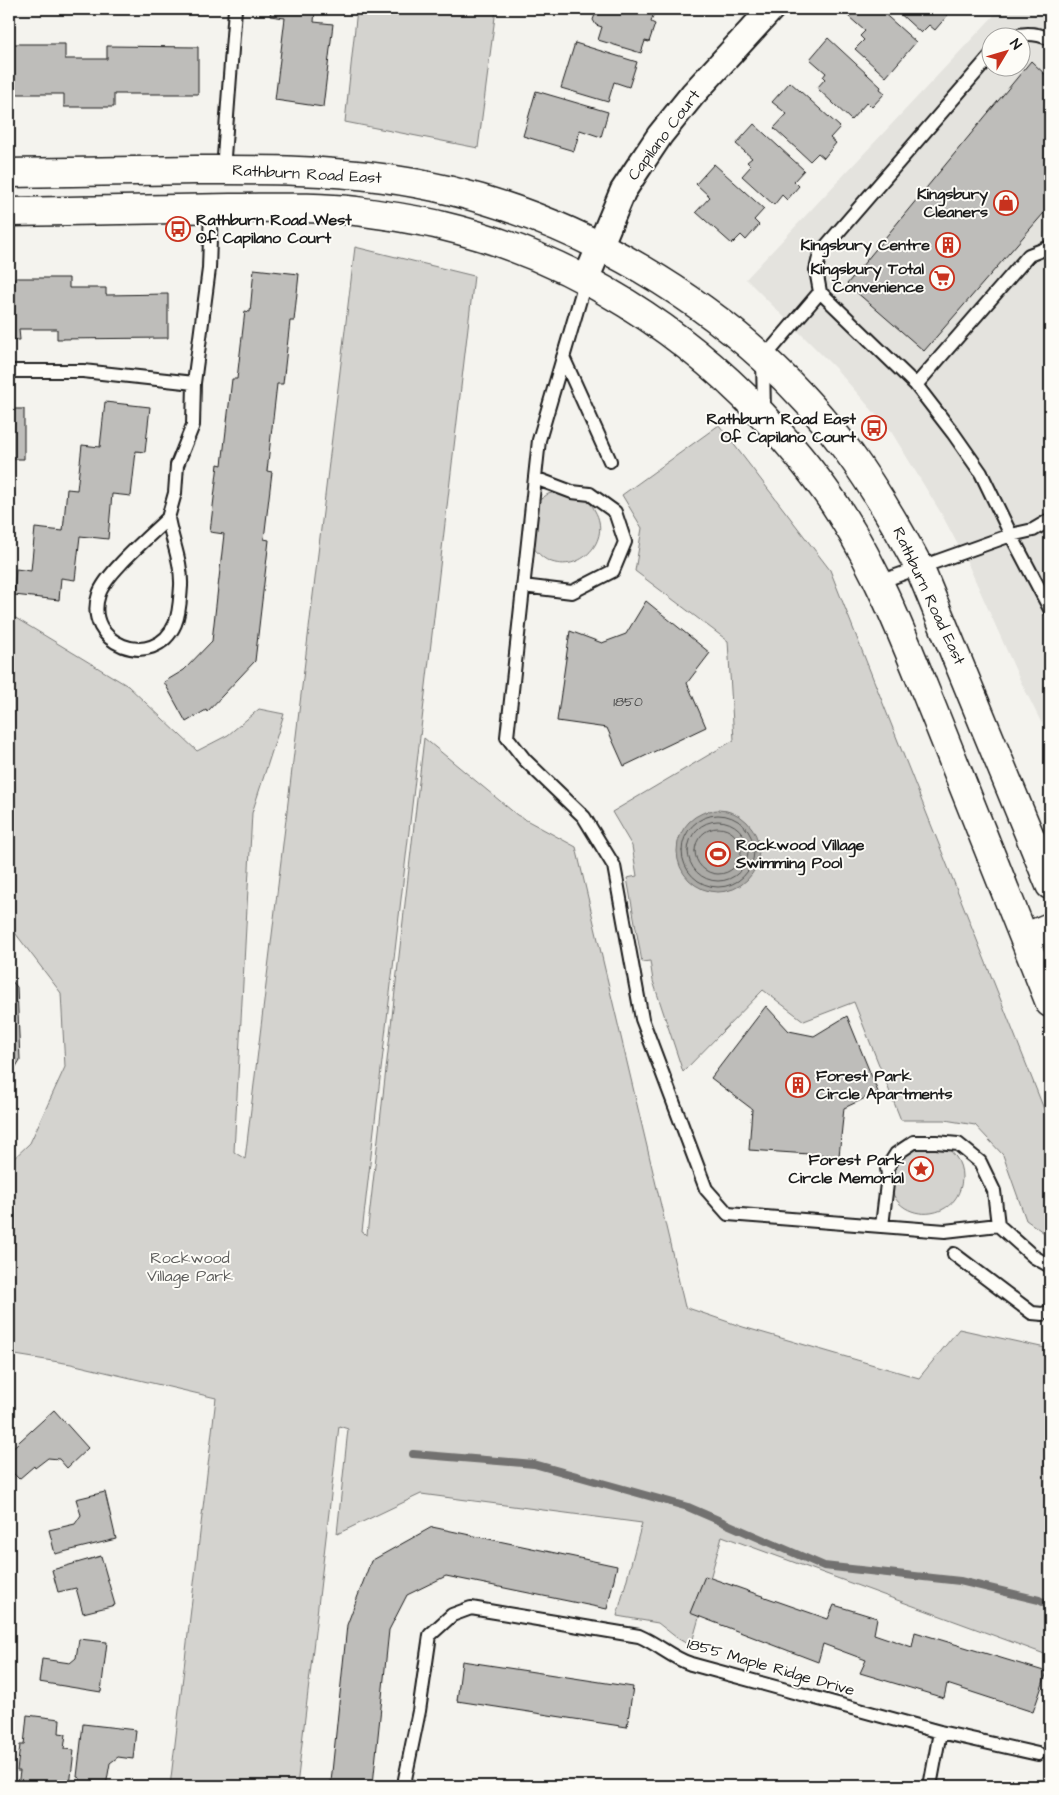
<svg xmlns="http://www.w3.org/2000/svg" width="1059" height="1795" font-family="'Architects Daughter',sans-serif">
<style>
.built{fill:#e4e3de;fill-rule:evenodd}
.green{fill:#d4d3cf;stroke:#787876}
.water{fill:#abaaa6;stroke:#72716f}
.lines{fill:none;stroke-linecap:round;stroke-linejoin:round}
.shore{stroke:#555553;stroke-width:1}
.stream{stroke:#72716f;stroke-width:8}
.building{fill:#bebdba;stroke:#1c1c1c}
.service-casing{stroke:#1c1c1c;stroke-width:16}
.minor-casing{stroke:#1c1c1c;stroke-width:29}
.tertiary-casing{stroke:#1c1c1c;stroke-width:31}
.service{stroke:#fdfcf7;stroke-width:12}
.minor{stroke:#fdfcf7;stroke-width:25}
.tertiary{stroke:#fdfcf7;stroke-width:28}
.labels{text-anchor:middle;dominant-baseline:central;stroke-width:4;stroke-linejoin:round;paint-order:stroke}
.number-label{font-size:14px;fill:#444}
.street-label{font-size:16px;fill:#1c1c1c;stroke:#fdfcf7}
.poi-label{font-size:16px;font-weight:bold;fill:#1c1c1c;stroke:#fdfcf7;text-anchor:end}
.park-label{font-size:16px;fill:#5c5c5b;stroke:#fdfcf7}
</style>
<rect width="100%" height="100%" fill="#f4f3ee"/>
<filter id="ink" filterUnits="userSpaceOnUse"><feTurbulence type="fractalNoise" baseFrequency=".02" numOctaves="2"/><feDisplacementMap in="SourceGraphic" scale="10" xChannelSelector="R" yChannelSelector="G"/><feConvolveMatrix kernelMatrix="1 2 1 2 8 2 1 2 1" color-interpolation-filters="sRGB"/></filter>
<g filter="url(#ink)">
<!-- built -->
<path class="built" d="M1000 9H1050V731L1043 726 1020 680 967 562 941 513 892 433 837 370 746 279ZM992 38H1022V68H992Z"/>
<!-- green -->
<path class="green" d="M357 9H496L478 148 345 122Z
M355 247 474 276 362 1232 367 1235 424 738 517 815 576 847 685 1307 743 1327 919 1378 959 1329 1050 1349V1656L722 1536 691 1646 677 1638 658 1623 617 1616 642 1523 421 1494 337 1534 348 1429 339 1426 297 1786H170L216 1398 71 1364 9 1354V1163L30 1143 65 1067 61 993 9 925V614L128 686 197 751 228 735 259 709 284 714 252 813 234 1152 245 1159Z
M719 425 830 570 1050 1124V1237L1026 1220 1003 1155 975 1125 945 1120H901L854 1002 804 1021 763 990 683 1072 653 981 650 961 642 962 627 878 637 876 632 846 612 812 734 740 728 641 635 571 642 528 622 495Z
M559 491C567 493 576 493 582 496 588 499 592 505 595 511 612 540 580 574 549 561 542 558 537 552 532 546L538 501 548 494Z
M9 494H14L9 540Z
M940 1143C953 1151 962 1161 962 1177 961 1226 888 1225 890 1177 890 1173 890 1168 890 1165 892 1159 900 1152 904 1146Z"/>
<!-- water -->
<path class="water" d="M677 851a41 41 0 1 1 82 0a41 41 0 1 1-82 0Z"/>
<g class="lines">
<!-- shore -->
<path class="shore" d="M682 851a36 36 0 1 1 72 0a36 36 0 1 1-72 0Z
M688 851a30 30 0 1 1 60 0a30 30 0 1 1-60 0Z
M695 851a23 23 0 1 1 46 0a23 23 0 1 1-46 0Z"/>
<!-- stream -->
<path class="stream" d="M413 1454 534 1464 688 1507 824 1566 960 1581 1039 1600 1050 1606"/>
</g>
<!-- building -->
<path class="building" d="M271 9H315L314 22 333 24 323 107 275 100 285 18 270 16Z
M597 9H655L651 22 655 24 649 42 645 41 641 53 598 40 602 27 596 25 593 20Z
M855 9H879L916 42 886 77 855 49 864 40 860 36 865 31 848 16Z
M895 9H944L942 11 947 16 935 30 929 25 921 33Z
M828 38 881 87 880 89 885 93 872 107 867 102 851 120 817 88 825 79 823 77 826 73 810 59Z
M575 43 637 62 629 87 614 82 608 102 561 88Z
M9 44H65V59H107V46L198 47V94H114V107H64V94H9Z
M1031 61 1050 79V206L924 351 847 284Z
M790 82 840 127 830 138 836 143 824 158 818 153 810 161 774 128 787 114 772 102Z
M536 91 608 112 601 137 580 130 574 151 523 136Z
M754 124 804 170 794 181 799 186 787 200 782 195 774 205 742 176 751 166 747 162 752 158 736 144Z
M714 164 764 209 754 220 759 225 746 240 741 235 732 244 696 212 710 197 696 184Z
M254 269 299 274 294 321H290L283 384H277L267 471 272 472 264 539 269 540 255 661 207 712 206 710 186 722 164 682 184 670 212 641 224 534 210 532 218 464 222 465 232 379H237L245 311 250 312Z
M14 278H69V288H106V295L168 294V338L57 339V329H19L20 340H9V292H14Z
M105 402 150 407 145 452 136 451 131 496 112 494 108 539 80 536 75 580 61 578 59 600 14 595 16 569 31 571 35 528 63 531 67 489 77 490 82 445 100 447Z
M9 409H24V459H9Z
M646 601 710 653 687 683 706 727 624 766 607 728 557 721 570 631 602 643 626 634Z
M9 978 17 987 20 1060 9 1078Z
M766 1006 789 1031 814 1036 847 1016 878 1092 844 1108 839 1156 749 1150 752 1109 711 1078Z
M54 1410 88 1448 67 1468 59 1459 48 1458 35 1468 34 1466 19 1479 9 1469V1451Z
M105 1492 116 1539 55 1554 49 1530 75 1524 81 1515 76 1499Z
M432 1527 617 1566 607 1609 446 1576 407 1595 389 1630 373 1784 331 1782 347 1625 371 1561Z
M101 1556 115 1605 83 1613 76 1588 58 1592 52 1570Z
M705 1576 828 1619 834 1605 877 1618 874 1634 912 1647 915 1632 1047 1672 1033 1712 947 1684 944 1698 860 1673 866 1660 823 1644 818 1662 690 1613Z
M79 1639 107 1642 101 1692 39 1682 42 1659 70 1663 76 1658Z
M462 1661 633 1687 627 1727 457 1701Z
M27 1715 60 1719 59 1733 66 1734 64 1749 74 1750 70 1786H18L20 1771H17L20 1745H24Z
M83 1724 136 1730 133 1759 118 1757 110 1763 106 1786H79L80 1778 77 1777Z"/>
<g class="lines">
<defs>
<path id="service" d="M1009 38C1023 32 1036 33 1050 39
M223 170 235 9
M586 279 539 440 507 737 525 760 584 817 614 866 642 1019 706 1189 728 1214 945 1231 998 1225 1034 1257 1050 1266
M820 292 816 270 820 253 992 54
M563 357 610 461
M9 371H83L194 383
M916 385 1029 255 1050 247
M764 414 763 359 820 292 916 385 953 433 981 473 1011 535 1050 609
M168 518C172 541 182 563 181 586 180 598 180 612 175 624 154 672 82 644 99 594 106 573 151 535 168 518Z
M168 518 175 493 177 465 193 425 194 383 209 269 211 208
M879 582 1011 535 1033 530 1050 520
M523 586 572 592 613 571 625 542 615 512 590 494 572 492 535 478
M882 1226 888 1175 887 1168 896 1154 914 1142H936L958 1144 980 1162 994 1191 998 1225
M954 1254 1032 1313 1043 1314 1050 1311
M405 1786V1779L419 1711 430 1635 452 1615 471 1608 639 1636C658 1644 672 1658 691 1664L940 1732 1038 1754
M930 1786 940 1732"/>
<path id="minor" d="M586 279 623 191 636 171 660 135 693 94 771 9"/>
<path id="tertiary" d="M9 173C71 172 134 171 196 170 258 170 321 169 383 178 562 202 739 306 847 450 875 488 898 528 920 569L1050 885
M9 212C83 211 157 209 230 208 272 208 315 206 356 211 385 215 415 219 443 226 573 257 691 333 778 432 801 458 823 485 841 514 881 577 907 646 935 715 974 811 1012 907 1050 1003
M1024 938 1050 927"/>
</defs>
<!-- service casing -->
<use href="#service" class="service-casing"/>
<!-- minor casing -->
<use href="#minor" class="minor-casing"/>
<!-- tertiary casing -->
<use href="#tertiary" class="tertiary-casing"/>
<!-- service -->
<use href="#service" class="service"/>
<!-- minor -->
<use href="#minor" class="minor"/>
<!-- tertiary -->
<use href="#tertiary" class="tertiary"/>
</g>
</g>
<!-- icons -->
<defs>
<symbol id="shop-ring" viewBox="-11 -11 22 22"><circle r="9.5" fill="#fdfcf7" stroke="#c8321e" stroke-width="1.5"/><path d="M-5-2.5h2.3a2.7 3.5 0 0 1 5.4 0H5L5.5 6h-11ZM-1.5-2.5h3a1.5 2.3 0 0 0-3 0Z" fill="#c8321e"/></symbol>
<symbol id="bus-ring" viewBox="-11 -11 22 22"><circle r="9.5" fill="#fdfcf7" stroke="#c8321e" stroke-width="1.5"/><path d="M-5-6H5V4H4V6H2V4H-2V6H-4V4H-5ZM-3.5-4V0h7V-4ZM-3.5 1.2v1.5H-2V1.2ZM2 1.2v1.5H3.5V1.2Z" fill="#c8321e"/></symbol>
<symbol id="building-ring" viewBox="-11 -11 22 22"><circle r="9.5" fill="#fdfcf7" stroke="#c8321e" stroke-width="1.5"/><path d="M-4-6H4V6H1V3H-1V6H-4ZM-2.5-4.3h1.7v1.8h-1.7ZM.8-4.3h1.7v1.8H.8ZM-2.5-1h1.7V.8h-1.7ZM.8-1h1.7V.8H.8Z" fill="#c8321e"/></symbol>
<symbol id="supermarket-ring" viewBox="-11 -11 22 22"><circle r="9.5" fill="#fdfcf7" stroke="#c8321e" stroke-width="1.5"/><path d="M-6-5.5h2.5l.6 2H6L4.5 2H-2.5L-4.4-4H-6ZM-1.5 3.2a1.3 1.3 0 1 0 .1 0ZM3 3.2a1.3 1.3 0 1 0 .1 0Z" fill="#c8321e"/></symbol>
<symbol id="stadium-ring" viewBox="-11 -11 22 22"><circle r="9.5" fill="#fdfcf7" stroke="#c8321e" stroke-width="1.5"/><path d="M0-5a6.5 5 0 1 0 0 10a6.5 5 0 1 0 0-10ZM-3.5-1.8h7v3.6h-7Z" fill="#c8321e"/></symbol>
<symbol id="sight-ring" viewBox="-11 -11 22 22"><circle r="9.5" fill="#fdfcf7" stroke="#c8321e" stroke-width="1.5"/><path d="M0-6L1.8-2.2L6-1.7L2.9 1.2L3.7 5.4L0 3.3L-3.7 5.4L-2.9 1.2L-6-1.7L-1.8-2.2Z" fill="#c8321e"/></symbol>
</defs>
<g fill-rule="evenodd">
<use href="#shop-ring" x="992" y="189" width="28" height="28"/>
<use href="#bus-ring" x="164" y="215" width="28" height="28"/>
<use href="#building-ring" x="934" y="231" width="28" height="28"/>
<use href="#supermarket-ring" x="928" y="264" width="28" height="28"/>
<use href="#bus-ring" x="860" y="414" width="28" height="28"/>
<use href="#stadium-ring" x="704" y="840" width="28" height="28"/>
<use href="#building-ring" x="784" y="1071" width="28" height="28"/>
<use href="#sight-ring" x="907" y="1155" width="28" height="28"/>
</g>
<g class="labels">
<!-- number labels -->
<g class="number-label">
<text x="628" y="702">1850</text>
</g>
<!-- street labels -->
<g class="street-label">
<text transform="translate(664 135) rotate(-53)">Capilano Court</text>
<text transform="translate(307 174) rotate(3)">Rathburn Road East</text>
<text transform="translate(929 596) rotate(65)">Rathburn Road East</text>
<text transform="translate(771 1667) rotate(16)">1855 Maple Ridge Drive</text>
</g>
<!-- poi labels -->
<g class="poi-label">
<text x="988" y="194">Kingsbury<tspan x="988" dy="18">Cleaners</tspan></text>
<text x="196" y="220" text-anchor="start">Rathburn Road West<tspan x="196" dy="18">Of Capilano Court</tspan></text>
<text x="930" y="245">Kingsbury Centre</text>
<text x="924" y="269">Kingsbury Total<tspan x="924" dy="18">Convenience</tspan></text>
<text x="856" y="419">Rathburn Road East<tspan x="856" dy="18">Of Capilano Court</tspan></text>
<text x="736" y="845" text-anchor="start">Rockwood Village<tspan x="736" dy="18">Swimming Pool</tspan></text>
<text x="816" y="1076" text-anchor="start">Forest Park<tspan x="816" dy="18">Circle Apartments</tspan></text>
<text x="904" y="1160">Forest Park<tspan x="904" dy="18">Circle Memorial</tspan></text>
</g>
<!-- park labels -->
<g class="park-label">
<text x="190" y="1258">Rockwood<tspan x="190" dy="18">Village Park</tspan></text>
</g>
</g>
<!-- margin -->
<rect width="1059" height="1795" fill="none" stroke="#fdfcf7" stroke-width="30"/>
<rect x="15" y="15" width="1029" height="1765" fill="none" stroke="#1c1c1c" stroke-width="2" filter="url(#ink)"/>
<!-- north arrow -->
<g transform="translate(1006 52) rotate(52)"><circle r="24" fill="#fdfcf7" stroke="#a3a29f"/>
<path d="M0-4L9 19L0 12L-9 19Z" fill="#c8321e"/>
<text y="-8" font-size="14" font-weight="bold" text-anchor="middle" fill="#1c1c1c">N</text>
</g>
</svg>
